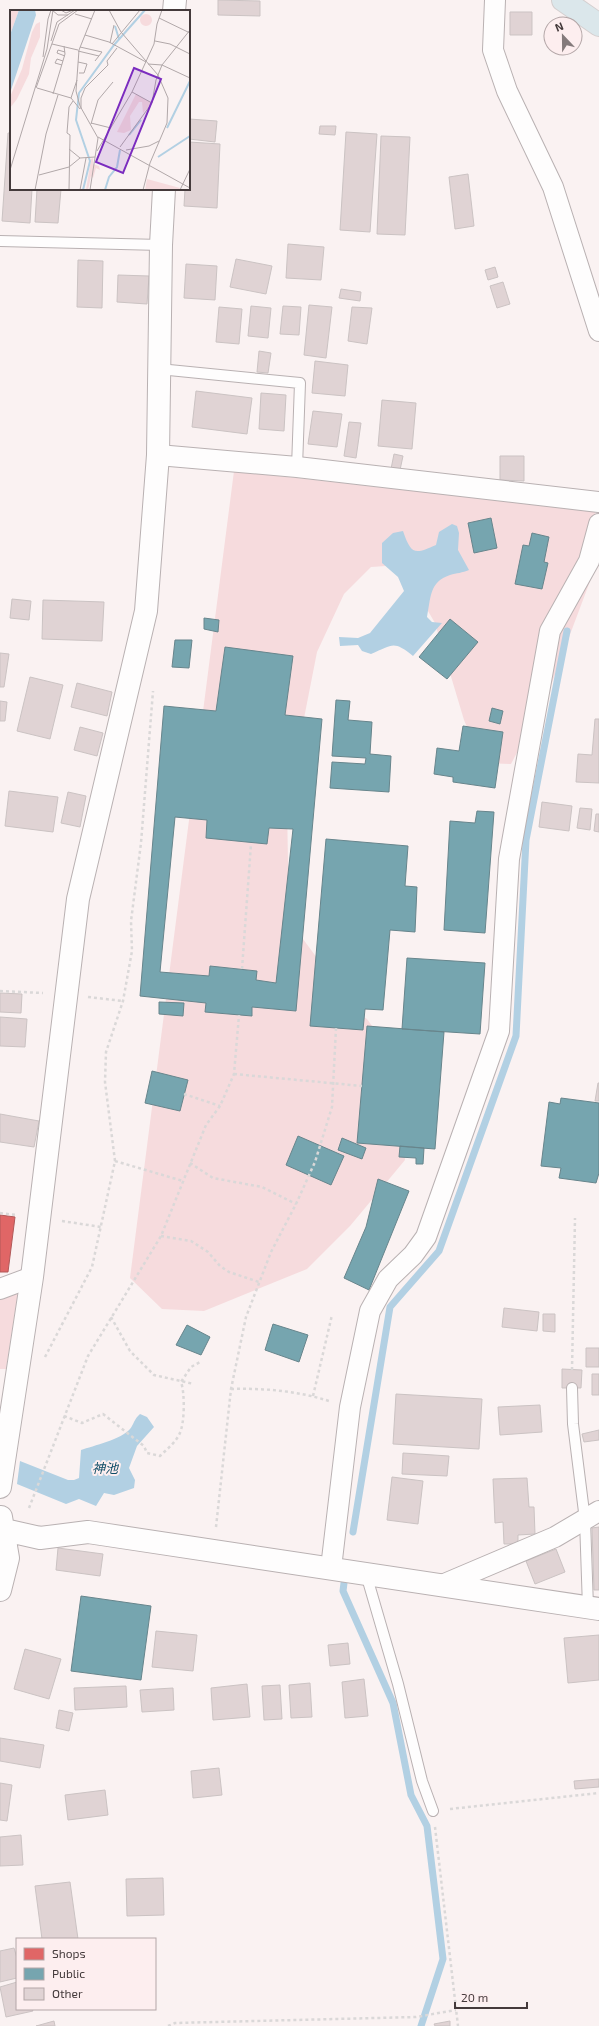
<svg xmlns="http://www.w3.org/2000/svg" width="599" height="2026" font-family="'Exo 2','Noto Sans JP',sans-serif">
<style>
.green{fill:#f6dbdd}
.water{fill:#b2d0e3}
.shops{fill:#e06666;stroke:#b15959}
.public{fill:#76a5af;stroke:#67858c;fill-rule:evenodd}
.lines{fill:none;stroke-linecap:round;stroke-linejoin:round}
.stream{stroke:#b2d0e3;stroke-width:7}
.building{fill:#e0d3d4;stroke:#cbc3c3}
.lane-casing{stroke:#b9b1b2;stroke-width:12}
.street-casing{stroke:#b9b1b2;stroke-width:22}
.secondary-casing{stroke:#b9b1b2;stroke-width:24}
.primary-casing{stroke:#d4cfcf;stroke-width:24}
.path{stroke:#dad8d8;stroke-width:2.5;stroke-dasharray:3 3;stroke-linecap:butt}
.lane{stroke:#fefdfd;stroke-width:10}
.street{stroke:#fefdfd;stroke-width:20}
.secondary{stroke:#fefdfd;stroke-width:22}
.primary{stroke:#dbe7eb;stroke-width:22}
.labels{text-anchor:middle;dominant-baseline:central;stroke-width:4;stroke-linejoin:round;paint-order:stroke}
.water-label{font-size:13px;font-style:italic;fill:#0d4b65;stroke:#fdeeef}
.inset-river{fill:none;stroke:#b2d0e3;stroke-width:2}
.inset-road{fill:none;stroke:#b1a8a9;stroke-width:1}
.view{fill:#7b2cbf;fill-opacity:0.15;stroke:#7b2cbf;stroke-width:2}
.inset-edge{fill:none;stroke:#443a3b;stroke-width:2}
</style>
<rect width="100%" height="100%" fill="#faf2f2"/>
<!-- green -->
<path class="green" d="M234 471 595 511 598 560 548 693 511 764 482 763 464 720 435 623 401 565 371 567 344 594 317 652 287 805 289 920 317 958 332 996 367 1019 388 1048 401 1103 405 1160 350 1226 307 1269 204 1311 162 1309 130 1278Z
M18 1292 6 1369H0V1295Z"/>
<!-- water -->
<path class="water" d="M452 524 457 526 459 533 458 550 469 570C462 573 457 573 450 575 429 582 431 598 427 617L432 622 442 623 413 656C393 640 393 645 371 654L362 651 358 645 340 646 339 637 358 638 370 633 404 591 398 577 382 563V543L393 533 403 531C411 554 414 555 436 545L439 532Z
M140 1414 147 1417 154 1427 137 1446 129 1468 135 1480 134 1488 114 1495 104 1493 96 1506 79 1499 66 1504 17 1484 20 1461 68 1480H74L79 1478 81 1450C93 1446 122 1439 130 1429 134 1424 134 1419 140 1414Z"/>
<!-- shops -->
<path class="shops" d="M0 1215 15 1217 8 1272H0Z"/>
<!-- public -->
<path class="public" d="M491 518 497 548 474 553 468 523Z
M532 533 549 537 544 562 548 563 542 589 515 584 523 545 529 546Z
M204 618 219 620 218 632 204 629Z
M450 619 478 642 447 679 419 657Z
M175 640H192L189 668 172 667Z
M225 647 293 656 285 715 322 719 296 1011 252 1007V1016L205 1012 206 1003 140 996 164 706 216 711ZM175 817 207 820 206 838 267 844 269 828 293 829 276 983 256 980 257 971 210 966 209 976 160 972Z
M336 700 350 701 348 720 372 722 370 754 391 756 389 792 330 788 332 762 365 764 366 758 332 756Z
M492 708 503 711 500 724 489 721Z
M463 726 503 732 495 788 453 782V777L434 774 437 748 459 751Z
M477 811 494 812 485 933 444 930 450 821 475 823Z
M326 839 408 846 405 886 417 887 415 932 390 930 383 1010 365 1009 363 1030 310 1026Z
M407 958 485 963 480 1034 402 1029Z
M159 1002 184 1003 183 1016 159 1014Z
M367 1026 444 1032 435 1149 357 1143Z
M152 1071 188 1080 180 1111 145 1103Z
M561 1098 599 1103V1173L596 1183 559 1178 561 1168 541 1166 549 1102 560 1104Z
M298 1136 344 1156 331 1185 286 1165Z
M342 1138 366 1148 362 1159 338 1150Z
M400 1146 424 1148 423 1164H416V1158L399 1157Z
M378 1179 409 1191 369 1290 344 1278 366 1227Z
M273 1324 308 1335 299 1362 265 1350Z
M187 1325 210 1337 201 1355 176 1345Z
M81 1596 151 1606 141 1680 71 1671Z"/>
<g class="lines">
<!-- stream -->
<path class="stream" d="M353 1532 390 1307 439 1251 516 1036 526 840 567 631
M344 1583 343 1591 393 1703 411 1795 427 1826 443 1959 421 2026"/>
</g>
<!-- building -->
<path class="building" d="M218 0 260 1V16L218 15Z
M510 12H532V35H510Z
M189 119 217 121 215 142 189 139Z
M320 126H336L335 135 319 134Z
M346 132 377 134 370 232 340 230Z
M8 133H11V189H32L30 223 2 221Z
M381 136 410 137 405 235 377 234Z
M189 142 220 144 217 208 184 206 185 189H189Z
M468 174 474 226 455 229 449 177Z
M37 189H61L58 223 35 222Z
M288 244 324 247 321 280 286 278Z
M236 259 272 266 266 294 230 287Z
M78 260 103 261 102 308 77 307Z
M186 264 217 266 215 300 184 298Z
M495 267 498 277 488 280 485 270Z
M118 275 149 276 147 304 117 302Z
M503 282 510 304 497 308 490 286Z
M341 289 361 292 360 301 339 298Z
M309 305 332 307 326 358 304 355Z
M251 306 271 308 268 338 248 336Z
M283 306 301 307 299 335 280 334Z
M219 307 242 309 239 344 216 342Z
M352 307 372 308 367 344 348 341Z
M259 351 271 353 268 373 257 372Z
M315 361 348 365 345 396 312 393Z
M196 391 252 398 247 434 192 427Z
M261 393 286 395 284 431 259 429Z
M382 400 416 403 412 449 378 446Z
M313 411 342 414 337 447 308 444Z
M349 422 361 423 356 458 344 456Z
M394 454 403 456 400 470 391 469Z
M500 456H524V481L500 480Z
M12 599 31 601 29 620 10 618Z
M43 600 104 602 102 641 42 639Z
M0 653 9 654 4 687H0Z
M30 677 63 685 50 739 17 731Z
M77 683 112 692 107 716 71 707Z
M0 701 7 702 5 721H0Z
M595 719H599V783L576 782 578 754 592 755Z
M80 727 103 733 97 756 74 750Z
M9 791 58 797 53 832 5 826Z
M68 792 86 796 80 827 61 823Z
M542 802 572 806 569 831 539 827Z
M580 808 592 809 590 830 577 828Z
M596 814H599V832L594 831Z
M0 993 22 994 21 1013 0 1012Z
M0 1017 27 1019 25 1047 0 1046Z
M598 1083H599V1101H595Z
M0 1114 39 1121 34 1147 0 1142Z
M504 1308 539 1312 537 1331 502 1327Z
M543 1314H555V1332L543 1331Z
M586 1348H599V1367H586Z
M562 1369 582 1370 581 1388H562Z
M592 1374H599V1395H592Z
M396 1394 482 1399 479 1449 393 1444Z
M540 1405 542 1432 500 1435 498 1407Z
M599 1430V1440L584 1442 582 1434Z
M403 1453 449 1456 447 1476 402 1474Z
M392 1477 423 1481 418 1524 387 1520Z
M527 1478 529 1507H534L535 1534 518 1535V1544H504L503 1522 495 1523 493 1479Z
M599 1527V1590H594L592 1528Z
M58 1548 103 1554 100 1576 56 1570Z
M556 1549 565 1572 535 1584 526 1561Z
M156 1631 197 1635 193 1671 152 1667Z
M599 1635V1680L568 1683 564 1638Z
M348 1643 350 1664 330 1666 328 1645Z
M25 1649 61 1659 49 1699 14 1689Z
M364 1679 368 1716 345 1718 342 1682Z
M310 1683 312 1717 291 1718 289 1685Z
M247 1684 250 1717 213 1720 211 1688Z
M280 1685 282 1719 264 1720 262 1686Z
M126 1686 127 1707 75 1710 74 1688Z
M173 1688 174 1710 142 1712 140 1690Z
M59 1710 73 1713 69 1731 56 1728Z
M0 1738 44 1745 40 1768 0 1761Z
M219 1768 222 1795 193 1798 191 1771Z
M599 1779V1787L575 1789 574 1781Z
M0 1783 12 1785 7 1821 0 1820Z
M105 1790 108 1815 68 1820 65 1795Z
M21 1835 23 1865 0 1866V1837Z
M163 1878 164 1915 127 1916 126 1879Z
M70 1882 78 1939H42L35 1886Z
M14 1948 17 1958V1978L0 1982V1951Z
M17 1982V2009H32L33 2011 6 2017 0 1987Z
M54 2021 55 2026H36Z
M450 2021V2026H435L434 2024Z"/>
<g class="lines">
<defs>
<path id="lane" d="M0 241 161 245
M159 369 300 383 297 467
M572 1388 573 1424 585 1520 588 1607
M366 1574 398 1684 422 1781 433 1811"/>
<path id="street" d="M495 0 493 50 507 91 553 187 599 331
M158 455 297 467 599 502
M0 1289 32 1277
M331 1568 350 1407 370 1311 388 1279 413 1255 426 1237 499 1031 509 859 550 631 589 561 599 524
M442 1585 555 1537 599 1511"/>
<path id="secondary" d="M174 11 175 0
M0 1487 32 1277 78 899 146 611 158 455 161 245 164 189
M0 1529 40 1538 88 1532 599 1609
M0 1590 8 1558 1 1517"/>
<path id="primary" d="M563 0 599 25"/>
</defs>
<!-- lane casing -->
<use href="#lane" class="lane-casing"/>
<!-- street casing -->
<use href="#street" class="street-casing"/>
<!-- secondary casing -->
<use href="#secondary" class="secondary-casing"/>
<!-- primary casing -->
<use href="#primary" class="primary-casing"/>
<!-- path -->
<path class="path" d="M242 969 251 844
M0 991 43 993
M88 997 123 1001
M234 1074 362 1086
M184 1094 220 1106
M115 1161 183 1181
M190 1163 213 1178 262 1187 296 1204
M0 1213 16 1215
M62 1221 101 1227
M161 1236 191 1241 208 1252 220 1266 229 1272 259 1282
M111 1317 130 1351 154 1375 194 1384
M45 1357 92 1267 115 1161 105 1082 106 1052 123 1001 132 951 131 921 141 843 153 691
M572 1370 575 1218
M231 1389C264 1388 298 1391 329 1401
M313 1396 332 1315
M64 1416 82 1423 103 1414 144 1446 147 1453 160 1456C167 1449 174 1444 179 1435 185 1424 185 1393 181 1382L191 1367 200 1362
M29 1508 88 1356 161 1236 206 1125 220 1106 234 1074 239 1015
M216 1527 231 1389 246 1317 271 1252 296 1204 315 1162 332 1107 336 1028
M450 1809 599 1793
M435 1827 458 2026
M168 2026 175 2023 416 2017 456 2010"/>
<!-- lane -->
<use href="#lane" class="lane"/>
<!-- street -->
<use href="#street" class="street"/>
<!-- secondary -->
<use href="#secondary" class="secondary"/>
<!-- primary -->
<use href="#primary" class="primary"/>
</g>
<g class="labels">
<!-- water labels -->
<g class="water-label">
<text x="105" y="1468">神池</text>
</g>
</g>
<!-- overview -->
<g transform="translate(10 10)">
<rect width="180" height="180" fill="#faf2f2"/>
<path d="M0 0H9L0 25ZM130 10a6 6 0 1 1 12 0a6 6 0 1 1-12 0ZM30 12V27L21 48 19 64 7 89 0 98V87L12 59 22 22 26 14ZM126 84 142 93 133 103 132 92H129L120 106 121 120 114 123 107 122ZM83 148V154L89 156 90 160 86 158 83 168 81 166 78 180H76L81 149ZM137 169 170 178 169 180H135Z" fill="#f6dbdd"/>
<path d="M9 0H25L26 5 0 83V25Z" fill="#b2d0e3"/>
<path class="inset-river" d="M105 16 109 29M157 118 180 71M119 125 131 110M148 147 180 126M73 180 80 151 66 110 69 83 104 35 135 0M95 180 99 167 107 157 110 140"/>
<path class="inset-road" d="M42 0 48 5H58M51 0 56 3 63 0M99 0 111 22 148 65 158 88 157 113 140 153 133 180M65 4 82 9M149 8 180 23M75 25 99 32 136 52M41 31 47 12 65 0M145 31 160 34 180 44M100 33 104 15M42 34 68 40M102 34 130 0M70 37 92 42 85 51M68 41 89 46M55 46 47 43 48 40 55 42M33 47 38 9 41 0M68 52 77 54 74 63H69M138 54 152 55 180 68M52 55 45 53 47 49 53 51M67 70 61 88 70 99M26 78 49 14 68 0M27 78 61 88M122 82 142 93M43 84 55 44 54 36M71 99V88L75 78 98 55 97 51 107 38M81 113 101 118M81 114 88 90 103 72M88 127 180 178M110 137 142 93 146 70 152 55 180 20M59 139 70 148M116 140 139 136 149 131M87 141 122 82 144 34 147 14 152 0M0 160 37 39 43 0M29 165 59 157 70 148 85 147M25 180 36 124 48 85M59 180 60 125 57 123 59 97 63 91M70 180 76 148M80 180 88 128 70 96 66 81 69 40 85 0M170 180 180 159"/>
<path class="view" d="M124 58 151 69 113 163 86 152Z"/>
<rect width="180" height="180" class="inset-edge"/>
</g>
<!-- legend -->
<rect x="16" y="1938" width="140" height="72" fill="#fdeeef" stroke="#b3a6a7"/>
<rect x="24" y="1948" width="20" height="12" fill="#e06666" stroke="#b3a6a7"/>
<text x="52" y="1958" font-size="12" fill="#443a3b">Shops</text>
<rect x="24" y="1968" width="20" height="12" fill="#76a5af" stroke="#b3a6a7"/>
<text x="52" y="1978" font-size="12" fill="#443a3b">Public</text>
<rect x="24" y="1988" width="20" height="12" fill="#e0d3d4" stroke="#b3a6a7"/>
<text x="52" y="1998" font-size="12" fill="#443a3b">Other</text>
<!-- north arrow -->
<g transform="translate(563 36) rotate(338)"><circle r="19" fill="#fdeeef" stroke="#b3a6a7"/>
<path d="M0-3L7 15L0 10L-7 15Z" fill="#847a7b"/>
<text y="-6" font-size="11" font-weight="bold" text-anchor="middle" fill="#443a3b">N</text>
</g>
<!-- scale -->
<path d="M455 2002v6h72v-6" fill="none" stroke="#443a3b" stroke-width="2"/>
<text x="461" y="2002" font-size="12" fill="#443a3b" stroke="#fdeeef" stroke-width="3" paint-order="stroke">20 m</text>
</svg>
